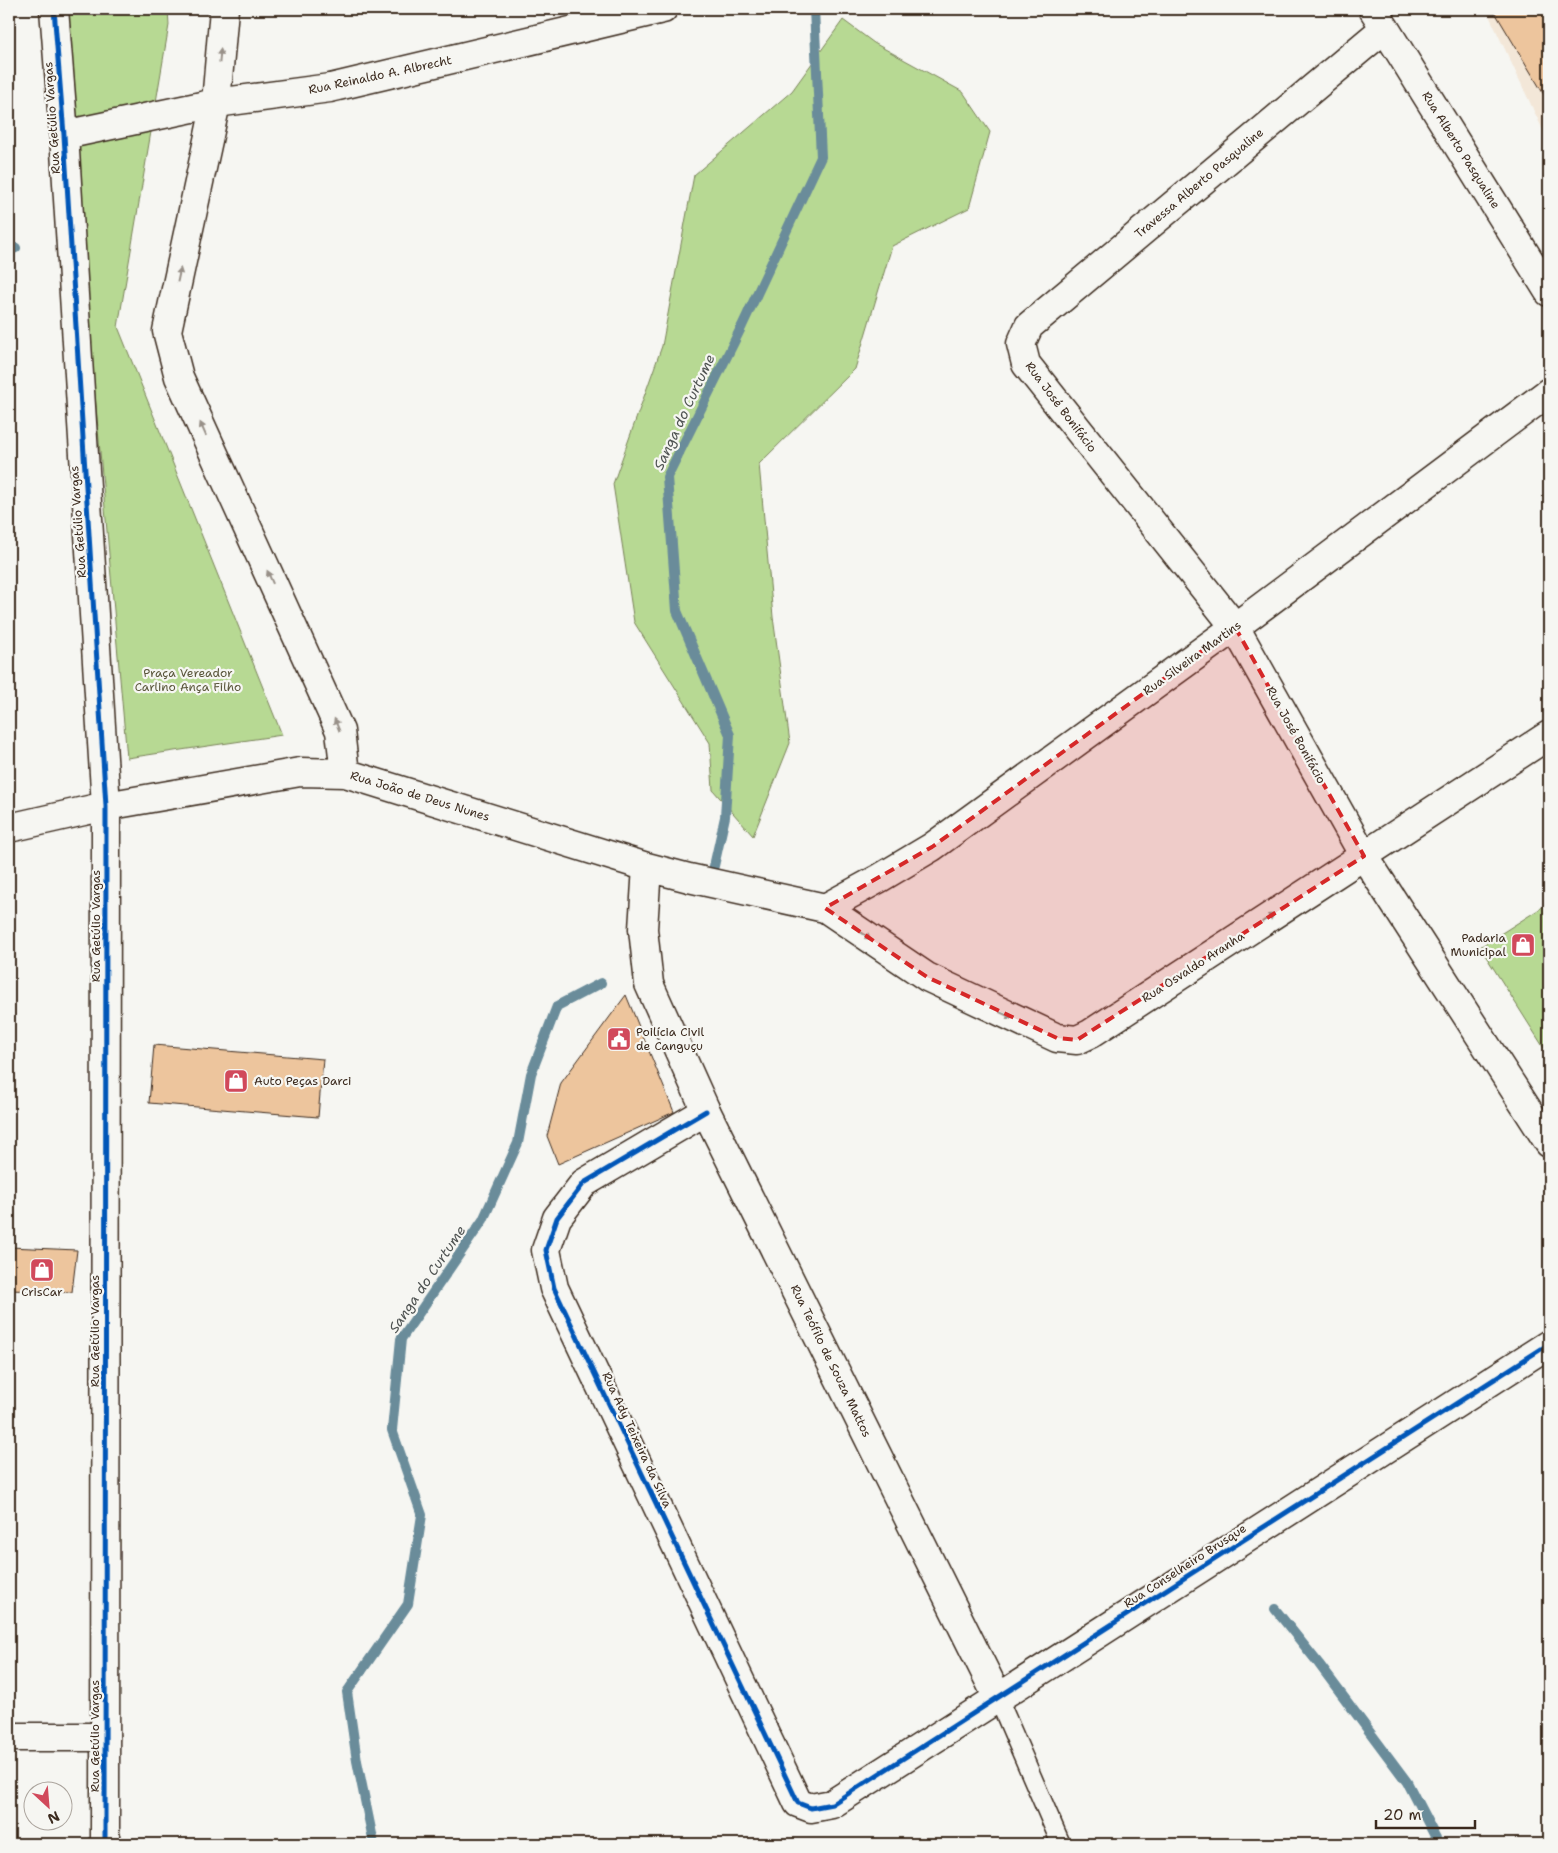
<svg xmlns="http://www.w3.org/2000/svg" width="1558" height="1853" font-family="'Shantell Sans',sans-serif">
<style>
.built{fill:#f3e7d8}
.green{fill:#b7d993;stroke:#798258}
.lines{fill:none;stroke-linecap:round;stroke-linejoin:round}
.stream{stroke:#6a8c9a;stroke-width:10}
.building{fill:#edc59d;stroke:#3b2a1e}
.service-casing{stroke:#3b2a1e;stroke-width:21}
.minor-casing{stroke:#3b2a1e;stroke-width:31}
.tertiary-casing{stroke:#3b2a1e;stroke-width:31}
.service{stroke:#f6f6f2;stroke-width:18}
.minor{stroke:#f6f6f2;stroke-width:28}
.tertiary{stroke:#f6f6f2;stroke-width:28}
.cycleway-casing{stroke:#f6f6f2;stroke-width:8}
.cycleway{stroke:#0057b8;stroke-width:5}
.oneway{fill:#989088}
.marked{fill:#d62828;fill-opacity:0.2;stroke:#d62828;stroke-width:4;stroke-dasharray:10 6;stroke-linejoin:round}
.labels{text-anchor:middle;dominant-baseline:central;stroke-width:4.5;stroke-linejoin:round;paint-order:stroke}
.street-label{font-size:12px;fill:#3b2a1e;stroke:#f6f6f2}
.park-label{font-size:12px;fill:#5a563b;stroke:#f6f6f2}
.poi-label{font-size:12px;fill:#3b2a1e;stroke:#f6f6f2;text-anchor:start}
.water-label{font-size:14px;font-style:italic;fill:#4f5352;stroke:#f6f6f2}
</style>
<rect width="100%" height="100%" fill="#f6f6f2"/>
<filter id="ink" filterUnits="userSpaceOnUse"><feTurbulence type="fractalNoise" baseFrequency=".02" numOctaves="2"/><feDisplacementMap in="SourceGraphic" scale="10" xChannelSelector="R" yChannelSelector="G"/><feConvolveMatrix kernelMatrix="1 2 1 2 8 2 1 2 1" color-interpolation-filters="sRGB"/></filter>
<g filter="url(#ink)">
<!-- built -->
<path class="built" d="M1486 9H1549V143Z"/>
<!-- green -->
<path class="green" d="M61 9H168L169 25 118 327 282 735 127 758Z
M843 20 874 43 963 92 990 132 969 208 892 246 855 369 759 464 773 617 790 743 753 836 713 790 710 743 634 622 613 484 662 346 694 175 792 91Z
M1549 903V1056L1480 947Z"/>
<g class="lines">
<!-- stream -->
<path class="stream" d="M9 251 16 248
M714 866 725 817 730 735 677 611 667 477 742 326 821 157 814 9
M1275 1609 1319 1664 1407 1782 1439 1844
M374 1844 357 1761 347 1692 408 1604 422 1515 392 1430 401 1339 483 1220 518 1143 531 1074 557 1006 601 983"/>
</g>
<!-- building -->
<path class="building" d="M1493 9H1549V103Z
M626 995 674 1112 558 1164 547 1136 561 1083Z
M154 1045 323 1059 318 1117 149 1103Z
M9 1247 77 1250 72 1292 9 1290Z"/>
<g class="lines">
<defs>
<path id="service" d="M998 1698 1061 1844"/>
<path id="minor" d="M1373 9 1549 292
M1385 28 1029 326 1021 344 1026 364 1235 627 1364 856 1549 1143
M64 135 216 103 330 88 663 9
M9 828 106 806
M706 1111 584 1183 557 1218 546 1250 554 1288 798 1803 811 1808 832 1804 998 1698
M9 1737H105"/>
<path id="tertiary" d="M54 9 64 135 106 806 105 1844
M224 9 216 103 167 331 179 377 340 731 345 773
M106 806 300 772 345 773 647 867 689 878 825 908 927 977 1057 1038 1077 1040 1090 1034 1549 735
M647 867 643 929 649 984 706 1111 998 1698 1549 1344
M825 908 880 878 932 847 1235 627 1549 392"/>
</defs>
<!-- service casing -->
<use href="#service" class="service-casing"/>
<!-- minor casing -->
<use href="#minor" class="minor-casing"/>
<!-- tertiary casing -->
<use href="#tertiary" class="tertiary-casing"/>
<!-- service -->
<use href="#service" class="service"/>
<!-- minor -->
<use href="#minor" class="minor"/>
<!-- tertiary -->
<use href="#tertiary" class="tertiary"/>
<defs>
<path id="cycleway" d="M54 9 64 135 106 806 105 1844
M706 1111 584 1183 557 1218 546 1250 554 1288 798 1803 811 1808 832 1804 1549 1344"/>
</defs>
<!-- cycleway casing -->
<use href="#cycleway" class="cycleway-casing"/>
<!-- cycleway -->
<use href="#cycleway" class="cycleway"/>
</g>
<!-- one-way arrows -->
<defs><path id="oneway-solid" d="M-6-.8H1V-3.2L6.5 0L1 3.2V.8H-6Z" transform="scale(1.25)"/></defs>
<g class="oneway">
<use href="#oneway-solid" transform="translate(220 56) rotate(-85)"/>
<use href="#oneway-solid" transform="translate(179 275) rotate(-78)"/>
<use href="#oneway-solid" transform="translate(203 429) rotate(-114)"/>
<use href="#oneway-solid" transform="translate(270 577) rotate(-114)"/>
<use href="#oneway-solid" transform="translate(337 725) rotate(-112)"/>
<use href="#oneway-solid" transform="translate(1268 918) rotate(-33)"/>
<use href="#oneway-solid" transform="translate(865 935) rotate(34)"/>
<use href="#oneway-solid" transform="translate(1006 1015) rotate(25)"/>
</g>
</g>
<!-- marked area -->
<path class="marked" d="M1235 627 1364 856 1077 1040 1057 1038 927 977 825 908 932 847Z"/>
<!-- icons -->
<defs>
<symbol id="shop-square" viewBox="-11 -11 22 22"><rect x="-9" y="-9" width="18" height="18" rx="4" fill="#d1495b" stroke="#f6f6f2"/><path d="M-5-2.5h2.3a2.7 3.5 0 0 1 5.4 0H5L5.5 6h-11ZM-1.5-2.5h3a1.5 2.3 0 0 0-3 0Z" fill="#fff"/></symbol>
<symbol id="civic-square" viewBox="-11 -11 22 22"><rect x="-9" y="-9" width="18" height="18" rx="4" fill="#d1495b" stroke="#f6f6f2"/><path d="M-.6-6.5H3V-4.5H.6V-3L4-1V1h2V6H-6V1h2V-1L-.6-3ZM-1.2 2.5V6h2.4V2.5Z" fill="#fff"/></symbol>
</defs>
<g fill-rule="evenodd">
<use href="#shop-square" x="1509" y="931" width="28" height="28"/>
<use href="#civic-square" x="605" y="1025" width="28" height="28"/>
<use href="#shop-square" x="222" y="1067" width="28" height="28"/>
<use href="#shop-square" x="28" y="1256" width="28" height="28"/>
</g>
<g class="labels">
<!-- street labels -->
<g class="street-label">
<text transform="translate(380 75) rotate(-12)">Rua Reinaldo A. Albrecht</text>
<text transform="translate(52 118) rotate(-94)">Rua Getúlio Vargas</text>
<text transform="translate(1461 150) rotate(58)">Rua Alberto Pasqualine</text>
<text transform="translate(1199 183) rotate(-40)">Travessa Alberto Pasqualine</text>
<text transform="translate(1061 407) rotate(53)">Rua José Bonifácio</text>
<text transform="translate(78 522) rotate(-94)">Rua Getúlio Vargas</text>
<text transform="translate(1192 658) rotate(-36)">Rua Silveira Martins</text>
<text transform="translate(1296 735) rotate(61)">Rua José Bonifácio</text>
<text transform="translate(420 796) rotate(17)">Rua João de Deus Nunes</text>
<text transform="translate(96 926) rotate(-90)">Rua Getúlio Vargas</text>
<text transform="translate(1193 967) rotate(-33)">Rua Osvaldo Aranha</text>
<text transform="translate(95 1331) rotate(-90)">Rua Getúlio Vargas</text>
<text transform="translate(831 1361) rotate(64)">Rua Teófilo de Souza Mattos</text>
<text transform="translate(637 1440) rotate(65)">Rua Ady Teixeira da Silva</text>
<text transform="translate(1185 1566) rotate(-33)">Rua Conselheiro Brusque</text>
<text transform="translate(95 1736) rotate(-90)">Rua Getúlio Vargas</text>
</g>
<!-- park labels -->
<g class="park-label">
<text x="188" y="673">Praça Vereador<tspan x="188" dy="14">Carlino Ança Filho</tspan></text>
</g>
<!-- poi labels -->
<g class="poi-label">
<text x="1506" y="938" text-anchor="end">Padaria<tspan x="1506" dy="14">Municipal</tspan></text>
<text x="636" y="1032">Poilícia Civil<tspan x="636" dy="14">de Canguçu</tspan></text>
<text x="254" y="1081">Auto Peças Darci</text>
<text x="42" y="1292" text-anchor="middle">CrisCar</text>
</g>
<!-- water labels -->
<g class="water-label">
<text transform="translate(684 412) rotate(-65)">Sanga do Curtume</text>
<text transform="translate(427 1279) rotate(-56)">Sanga do Curtume</text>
</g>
</g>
<!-- margin -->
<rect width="1558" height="1853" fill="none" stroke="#f6f6f2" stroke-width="30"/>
<rect x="15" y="15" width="1528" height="1823" fill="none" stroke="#3b2a1e" stroke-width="2" filter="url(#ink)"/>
<!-- north arrow -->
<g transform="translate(48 1806) rotate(154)"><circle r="24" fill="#f6f6f2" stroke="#aba49d"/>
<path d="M0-4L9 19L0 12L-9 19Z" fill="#d1495b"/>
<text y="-8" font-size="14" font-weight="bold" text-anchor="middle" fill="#3b2a1e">N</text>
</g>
<!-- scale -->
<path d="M1376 1820v8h99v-8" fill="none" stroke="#3b2a1e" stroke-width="2.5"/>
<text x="1383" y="1820" font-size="15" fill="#3b2a1e" stroke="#f6f6f2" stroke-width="4" paint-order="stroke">20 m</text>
</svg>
